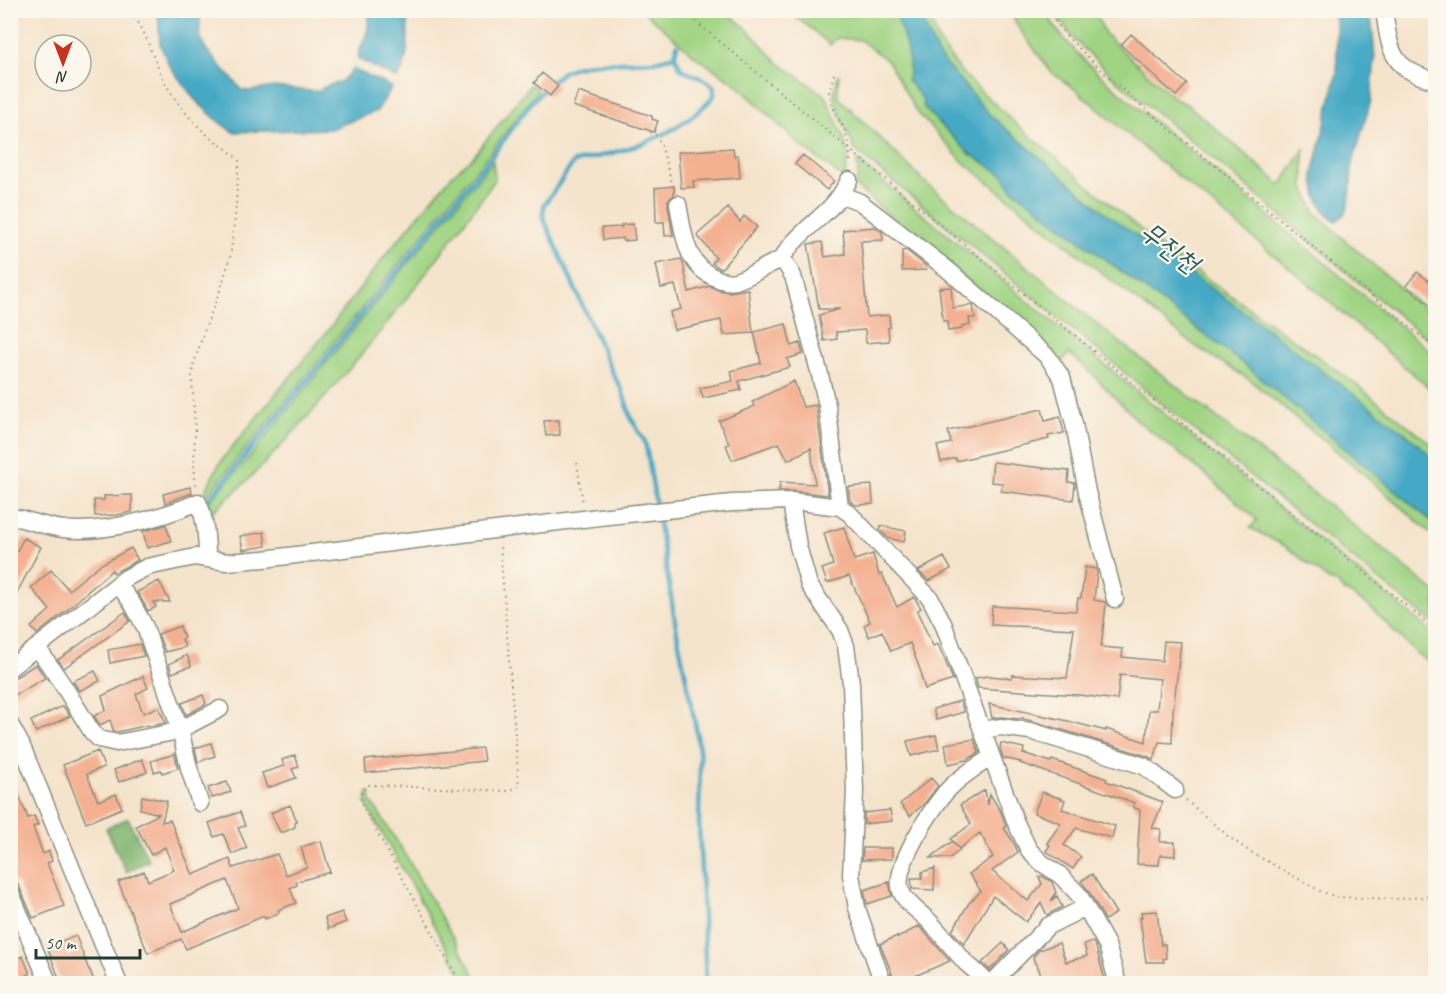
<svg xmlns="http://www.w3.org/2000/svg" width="1446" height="994" font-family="Caveat,'Poor Story',sans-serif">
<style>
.green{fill:#a0d483;stroke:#60885c;stroke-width:1.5}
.forest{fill:#80b671;stroke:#507a52;stroke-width:1.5}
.water{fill:#45a9c5;stroke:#32737c;stroke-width:1.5}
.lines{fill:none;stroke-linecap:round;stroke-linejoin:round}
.stream{stroke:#45a9c5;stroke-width:4.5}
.building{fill:#f4b192;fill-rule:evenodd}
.minor-casing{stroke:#8a9080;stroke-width:19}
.path{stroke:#8a9080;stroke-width:2;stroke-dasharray:1.5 4.5;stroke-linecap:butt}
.minor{stroke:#fff;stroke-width:16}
.labels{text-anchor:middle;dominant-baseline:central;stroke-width:4.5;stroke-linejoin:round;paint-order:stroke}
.water-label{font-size:27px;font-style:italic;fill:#2a5d60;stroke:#fbf7ec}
</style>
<rect width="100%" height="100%" fill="#fbf7ec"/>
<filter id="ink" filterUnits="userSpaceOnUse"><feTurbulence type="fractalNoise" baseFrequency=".0167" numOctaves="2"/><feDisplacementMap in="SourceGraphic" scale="12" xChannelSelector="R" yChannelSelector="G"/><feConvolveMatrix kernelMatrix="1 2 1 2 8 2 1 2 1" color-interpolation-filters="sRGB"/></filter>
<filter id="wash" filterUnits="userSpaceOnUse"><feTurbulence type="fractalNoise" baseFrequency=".008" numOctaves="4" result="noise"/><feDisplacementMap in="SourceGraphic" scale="24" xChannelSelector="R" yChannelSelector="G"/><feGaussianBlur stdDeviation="1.35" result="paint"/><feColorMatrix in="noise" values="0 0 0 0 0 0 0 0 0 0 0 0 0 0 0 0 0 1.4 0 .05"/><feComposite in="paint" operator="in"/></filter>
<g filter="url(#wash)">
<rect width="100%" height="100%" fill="#f5e4cc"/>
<!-- green -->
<path class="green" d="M643 11H725L745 27 778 62 826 96 830 107 844 138 848 155 846 172 842 177 800 145 735 83 697 58Z
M787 11H895C901 27 915 65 907 80L922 98 924 108 970 154 1004 175 1011 188 1245 365 1435 524V537L1351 463 1247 378 1195 346 1107 277 963 162 916 111 888 61 860 40 837 38 830 45 813 30Z
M918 11H928L938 40 960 71 1015 123 1159 245 1348 378 1435 447V459L1405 433 1108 215 991 116 938 55Z
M1009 11H1047C1053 30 1071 46 1085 61 1129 103 1178 140 1225 179 1295 237 1364 297 1435 355V393L1304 280 1157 159 1076 90 1051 72 1021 31Z
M1054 11H1094L1106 35 1175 99 1188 105 1281 185 1304 149V187L1315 212 1347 242 1435 318V345L1359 283 1233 175 1115 79 1075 40 1055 15Z
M839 74 838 97 927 184 1098 325 1339 513 1435 592V625L1206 440 854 149C850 136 833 104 834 94 834 87 837 80 839 74Z
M531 84 538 90 486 158 204 499 202 497 218 466 228 452 326 333 384 257 453 174 473 157Z
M857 160 1202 445 1435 634V666L1417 654 1368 605 1343 590 1338 584 1330 581 1285 546 1250 528 1257 520 1205 474 1138 421 1088 370 1069 353 1060 364 991 300 855 186 858 175Z
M493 161 495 180C421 283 344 382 256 472 241 487 225 501 209 515L205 507 251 455 414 256Z
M370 792 371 801 402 849 479 983H466L366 804 367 793Z"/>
<!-- forest -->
<path class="forest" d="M128 818 149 861 126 872 106 828Z"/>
<!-- water -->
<path class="water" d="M158 11H200C201 18 199 28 200 35 205 56 230 72 241 90L249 91 274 87 312 91H319L324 87 342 81 353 69 392 87 377 111 331 129 233 132 220 123 195 100 169 65 160 44Z
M368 11H407C408 31 410 59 399 77L395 78 358 59C358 51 361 47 364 40 368 31 369 21 368 11Z
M895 11H918L938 55 991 116 1108 215 1250 316 1405 433 1435 459V524L1245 365 1011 188 1004 175 970 154 924 108 922 98 907 80C915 65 900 27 895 11Z
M1334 11H1368L1372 25 1375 58 1371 100 1352 166 1351 188 1347 211 1337 221 1327 216 1317 197 1313 175 1337 72 1336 22Z"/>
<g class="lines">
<!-- stream -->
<path class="stream" d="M677 45 675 56 681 69 707 81 714 87V96C676 138 627 151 574 162L544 205 543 217 613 374 622 390 631 418 645 442 648 457 677 633 696 728 700 757 699 824 706 984
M202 504 210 498 248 452 490 159 532 102 552 81 563 72 575 67 594 63 654 61 675 56
M10 525 26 528"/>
</g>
<g id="blocks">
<!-- building -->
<path class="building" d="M1131 34 1187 84 1176 96 1121 45Z
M542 73 558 86 550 96 534 83Z
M578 92 652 116V119L658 121 654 132 573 106Z
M733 148 734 156 738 155 740 178 693 181 694 187 681 188 678 152Z
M803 155 834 181 827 190 795 164Z
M674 186V195L668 200V205L673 235 665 236 664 222H656L655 188Z
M728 208 740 222 744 216 757 227 721 269 712 263 716 258 697 235Z
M633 224 635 240 623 241V238L603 240 602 228 622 227 621 225Z
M875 227 882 232 883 240 861 241 867 317 889 315 890 327 888 328 889 341 866 343 865 330 836 332 837 339 824 341 819 315 840 309H819L808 244 822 242 825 257 845 254 843 230Z
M906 250 926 266V270L902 271V251Z
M681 259 683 263 689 292 710 286 718 290 729 292 748 289 753 333 724 335 721 320 674 330 670 312 681 309 675 285 661 288 656 264Z
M1417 272 1436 286V310L1406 286Z
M951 287 953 308 973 305 975 318H969L970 325 962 326V329L948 331 947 321H943L939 288Z
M786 324 791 346 800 343 803 354 787 359 790 367 739 381 741 390 703 398 700 388 733 381 731 371 761 363 754 332Z
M794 381 803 407 816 405 828 495 792 491H779L780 482 815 484 811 448 788 460 779 443 732 460 726 445 729 444 719 421 755 406 752 402Z
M1042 409 1045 421 1060 417 1064 433 1048 436 1049 439 956 461V458L941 462 937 446 951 443 948 431Z
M559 420 560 435 546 436 544 421Z
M993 462 1069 471 1068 482 1075 483V485L1073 500 1001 491 1002 483 991 482Z
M872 485 873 504 856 505 850 501 848 487Z
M190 487 192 493 165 503 163 494Z
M132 495V512L117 515 95 516 94 500H104V496Z
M166 525 171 541 147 548 143 531Z
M881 526 906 531 904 542 888 538 880 530Z
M844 527 854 560 873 554 879 575 882 574 897 607 914 597 921 608 917 611 933 646 938 644 953 680 925 689 921 676 922 675 910 643 891 651 882 631 869 637 864 625 870 622 849 576 827 583 822 569 833 565 824 533Z
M264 532 266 546 243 550 240 536Z
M24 538 41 547 10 606V563Z
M131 548 138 560 114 573 112 570 66 611 37 634 31 627 50 610 31 588 51 570 69 590 98 566Z
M944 557 951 569 929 581 918 571Z
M1085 567 1096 569 1097 572 1094 600 1105 602 1106 605 1101 647 1123 649 1122 657 1162 661 1164 641 1181 642 1173 712 1172 743 1159 742 1154 760 1147 756 1033 721 1023 719V718L1018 719 1002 717 992 718 989 704 1068 721 1106 731V729L1146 742 1149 710H1157L1160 679 1120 675 1117 700 1079 695 978 688 975 678 988 676 1012 678V675L1067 678 1074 629 991 625 992 606 1076 611 1078 598H1081Z
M159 581 170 602H153L156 607 148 611 137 592Z
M125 612 130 621 64 668 58 660Z
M180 626 184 638 182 639 185 647 165 652 158 634Z
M140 644 144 656 110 663 108 650Z
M187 655 191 666 172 673 169 664Z
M36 664 45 678 10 698V678L16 677Z
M95 671 100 681 79 691 73 681Z
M143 676 148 688 136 694 143 713 158 707 166 723 149 726 148 725 117 732H114L110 720 100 725 94 716 106 710 102 696Z
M203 695 206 704 186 715 182 703Z
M960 701 964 712 936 720 933 709Z
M63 706 70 716 36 732 31 721Z
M936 735 939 749 911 756 907 741Z
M974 739 979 753 967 760 948 764 945 744Z
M211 743 215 756 198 762 195 748Z
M1001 743 1024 748 1023 755V753L1051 762 1052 760 1107 779 1106 781 1163 802 1152 828 1161 829 1160 842H1175V856L1160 855 1159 865 1137 864 1140 810 1133 807 1135 803 1020 763 1021 762 1003 758 1000 748Z
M482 748 484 761 366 773 365 760Z
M98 751 104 767 87 774 98 801 116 794 122 808 86 823 63 765Z
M175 754 178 768 162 773 161 770 154 772 151 761Z
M295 755 299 767 292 769 296 778 267 788 262 773 284 766 282 760Z
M142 759 147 772 119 782 114 770Z
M10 773 28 818 34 816 38 825 33 827 43 854 49 851 52 861 47 863 64 906 33 918 19 886 16 882 10 881Z
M931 778 938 786 924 804 910 816 900 804Z
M227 782 231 792 212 798 208 788Z
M985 790 988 805 990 794 1001 812 1006 827 1004 828 1012 840 1018 852 992 871 1028 901 1042 884 1039 877 1042 876 1052 882 1056 893 1051 901 1057 896 1062 907 1047 915 1041 903 1026 922 993 896 964 944 952 931 969 903 981 891 969 874 993 857 980 833 959 849 951 839 971 824 960 805Z
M1042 792 1065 800 1062 809 1115 826 1112 838 1076 828 1064 845 1081 857 1073 869 1046 851 1050 845 1047 843 1061 823 1034 813Z
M142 796 167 801 162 822 170 820 193 875 230 859 233 868 277 854 286 875 307 867 301 847 321 841 330 872 296 882 297 885 290 888 296 903 278 910 279 913 265 919 264 916 186 949 181 939 148 953 118 882 144 871 148 881 174 870 165 847 151 855 136 826 159 814 140 809ZM227 880 238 908 182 932 170 904Z
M290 805 297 821 295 823V827L284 832H280L271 813Z
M890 810 892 821 864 824V813Z
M240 812 245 826 238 828 247 848 232 854 223 834 214 837 209 823Z
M953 841 960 850 950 858H930Z
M863 848H892V859L862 860Z
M935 868 934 890 912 889 911 878H922V872Z
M1092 874 1116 913 1105 920 1088 890 1081 881Z
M889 882 892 896 867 904 864 890Z
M1157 911 1161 945 1165 944 1166 958 1163 959 1164 962H1146L1140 917H1142L1141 912Z
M342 912 346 922 328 929 325 918Z
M919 926 950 961 917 975 919 980 911 984H893L891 974H892L880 944 897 936 898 938Z
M76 936 89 970H90L95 984H61L47 946Z
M1093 942 1096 947 1106 984H1044L1037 964H1035L1033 957 1039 950 1059 943 1066 962 1087 956 1084 944Z
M1003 943 1009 950 990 970 982 963Z
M23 956 30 974 10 982V961Z"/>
</g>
</g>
<g filter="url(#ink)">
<use href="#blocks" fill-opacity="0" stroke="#8a9080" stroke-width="1.5"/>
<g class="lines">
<defs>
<path id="minor" d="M1384 10C1390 52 1391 69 1436 81
M842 195 860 202 947 269 1048 357 1062 378 1074 424 1087 492 1115 599
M678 204C684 235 685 266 718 279 727 282 733 283 741 279 755 274 766 265 780 260L785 263 793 276 820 375 827 405 840 507
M780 260C786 253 791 244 798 238 819 216 835 209 849 180
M791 501 798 546 809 585 840 630 846 646 851 683 855 791 851 875 857 908 883 984
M18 518C33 522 48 527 63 529 102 534 162 518 198 502 206 519 207 540 207 558
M118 584 132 603 145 627 180 729 189 768 200 803
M37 647 63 685 92 732 99 739 117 743 169 733 189 725 220 709
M10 668 126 578 147 567 195 557 227 562 264 559 599 517 732 503 791 501 840 507 849 513 930 598 943 623 1016 823 1029 850 1042 863 1060 875 1079 895 1107 945 1118 984
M10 724 21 744 119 984
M983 730 1001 727 1030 731 1106 754 1144 766 1175 790
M10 891 49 984
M989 984C981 976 973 969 965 962 953 948 941 934 929 921 920 912 905 903 901 891 892 868 930 812 945 793 958 778 976 767 992 757
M991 984 1048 926 1086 907"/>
</defs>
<!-- minor casing -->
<use href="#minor" class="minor-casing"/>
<!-- path -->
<path class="path" d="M125 10C142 21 145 36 152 53 157 66 163 79 170 91 182 110 197 127 214 140 223 147 232 152 239 161L235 217 230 258 222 285 205 329 194 363 192 376 195 431 194 464 196 488
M682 10C932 219 1183 425 1436 630
M1050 10C1056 28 1074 43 1087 56 1131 100 1181 137 1229 177 1298 234 1366 292 1436 348
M834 74 829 92 832 105 846 133 850 151V165
M650 132 655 134 661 144 674 191
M577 463 583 504
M1186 800 1229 837 1249 851 1320 891 1336 897 1396 899 1436 896
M461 984 362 805 361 791 369 785 507 791 519 786 500 545"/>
<!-- minor -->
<use href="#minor" class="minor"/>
</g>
</g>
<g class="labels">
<!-- water labels -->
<g class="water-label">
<text transform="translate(1170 247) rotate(37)">무진천</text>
</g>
</g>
<!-- margin -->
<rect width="1446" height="994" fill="none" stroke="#fbf7ec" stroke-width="36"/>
<!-- north arrow -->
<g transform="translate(63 63) rotate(180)"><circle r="28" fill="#fbf7ec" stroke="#a3ada2" stroke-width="1.5"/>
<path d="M0-4.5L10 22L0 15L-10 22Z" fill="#c8321e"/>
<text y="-9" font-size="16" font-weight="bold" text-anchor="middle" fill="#1f3d34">N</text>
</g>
<!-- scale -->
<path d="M36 949v9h104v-9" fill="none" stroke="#1f3d34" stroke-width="3"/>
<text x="45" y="949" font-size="18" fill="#1f3d34" stroke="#fbf7ec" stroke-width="4.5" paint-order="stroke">50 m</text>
</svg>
